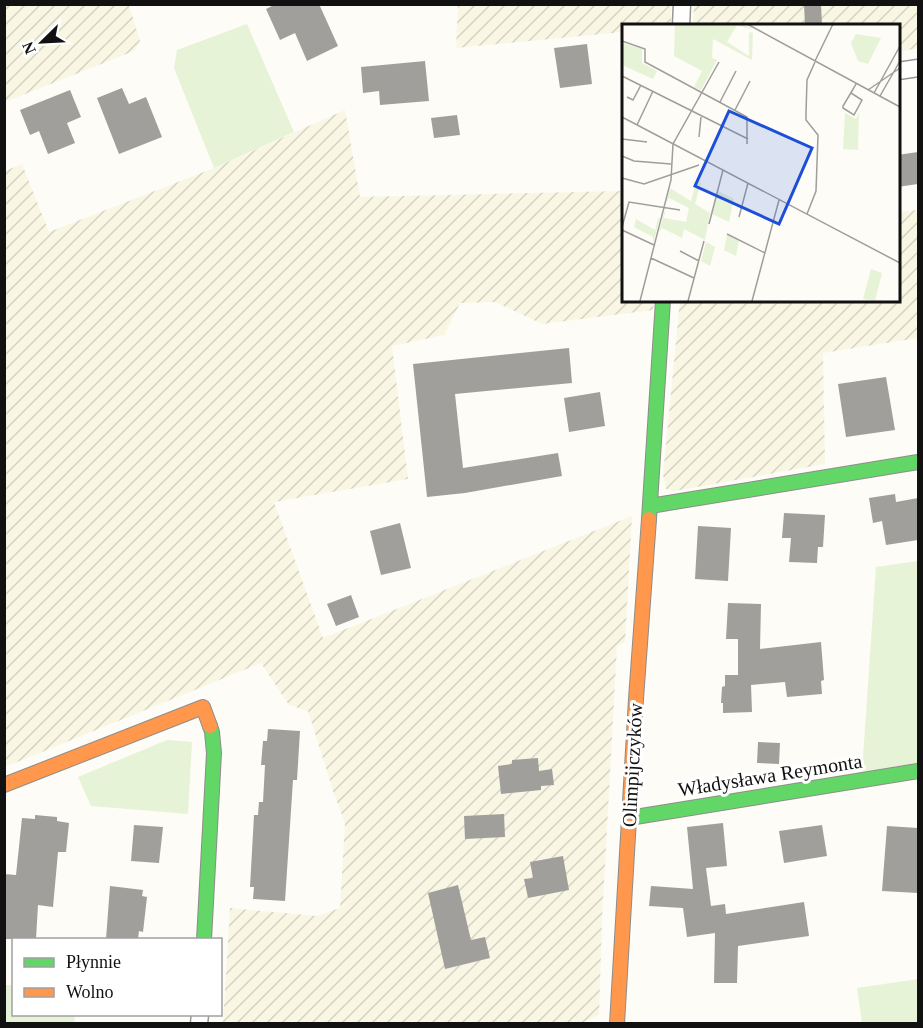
<svg xmlns="http://www.w3.org/2000/svg" width="923" height="1028" font-family="'Times New Roman',serif">
<style>
.farmland{fill:url(#farmland-furrows)}
.green{fill:#e7f3d7}
.building{fill:#a19f9c}
.lines{fill:none;stroke-linecap:round;stroke-linejoin:round}
.street-casing{stroke:#979795;stroke-width:19}
.fast-casing{stroke:#8e8d8b;stroke-width:16}
.slow-casing{stroke:#8e8d8b;stroke-width:16}
.street{stroke:#fffffe;stroke-width:16}
.fast{stroke:#63d668;stroke-width:14}
.slow{stroke:#ff974d;stroke-width:14}
.labels{text-anchor:middle;dominant-baseline:central;stroke-width:6;stroke-linejoin:round;paint-order:stroke}
.street-label{font-size:20px;fill:#111;stroke:#fff}
.inset-road{fill:none;stroke:#9f9e9b;stroke-width:1.5}
.view{fill:#1d4ed8;fill-opacity:0.15;stroke:#1d4ed8;stroke-width:3}
.inset-edge{fill:none;stroke:#111;stroke-width:3}
</style>
<defs>
<pattern id="farmland-furrows" width="10" height="10" patternUnits="userSpaceOnUse" patternTransform="scale(1.5)"><rect width="10" height="10" fill="#f9f7e4"/><path d="M-1 1l2-2M0 10L10 0M9 11l2-2" fill="none" stroke="#d4d3c3"/></pattern>
</defs>
<rect width="100%" height="100%" fill="#fdfcf7"/>
<!-- farmland -->
<path class="farmland" d="M5 4 129 5 140 41 134 51 5 102Z
M458 5H671V25L623 26V32L456 48Z
M694 5H918V48L898 52V26H693Z
M345 110 360 197 623 191V300H654L653 310 542 324 495 302 460 303 444 335 392 346 408 479 274 502 323 638 632 516 625 642 617 646 602 919 599 1015 579 1024 223 1023 230 908 317 916 340 908 345 823 334 794 308 711 289 705 261 663 5 767V171L22 164 49 232 214 168Z
M918 210V338L823 353 825 464 674 491 666 489 663 475 680 300H898V212Z"/>
<!-- green -->
<path class="green" d="M247 24 294 132 214 168 174 68 177 50Z
M918 561V763L862 772 876 567Z
M167 740 192 742 188 814 91 806 78 777Z
M918 979V1023H862L857 988Z
M4 985H13L14 1014 75 1015 74 1023H5Z"/>
<!-- building -->
<path class="building" d="M276 4H319L338 46 307 61 295 33 280 40 266 9Z
M804 4H821L822 26H805Z
M587 44 592 84 560 88 554 48Z
M425 61 429 101 380 105 379 91 363 93 361 67Z
M122 88 129 104 146 97 162 137 119 154 97 98Z
M70 90 81 117 67 123 75 143 48 154 39 131 30 135 20 110Z
M457 115 460 135 434 138 431 118Z
M918 152V184L897 187V155Z
M569 348 572 383 455 394 463 468 558 453 562 476 465 493 427 497 413 364Z
M886 377 895 430 846 437 838 384Z
M600 392 605 426 569 432 564 398Z
M895 494 896 502 918 498V540L886 545 882 521 873 523 869 498Z
M784 513 825 515 823 547H818L817 563 789 562 791 538H782Z
M400 523 411 568 381 575 370 531Z
M698 526 731 528 728 581 695 579Z
M351 595 359 617 336 626 327 604Z
M728 603 761 604 760 649 821 642 824 680 821 681 822 694 787 697 785 682 751 685 752 712 723 713V703H721L722 687 725 686V675H738V639H726Z
M268 729 300 731 297 780H293L285 901 253 899 254 887H250L254 815H258L259 802H263L265 765H261L263 741H267Z
M758 742 780 743 779 764 757 763Z
M538 758 539 771 552 769 554 785 541 786V790L501 794 498 766 512 764V760Z
M504 814 505 837 465 839 464 816Z
M35 815 57 817V821L69 823 66 852H58L53 907 38 905 36 939H4V874L16 875 22 818 35 819Z
M723 823 727 866 706 868 711 906 725 904 726 914 804 902 809 936 738 946 737 983H714L715 933 687 937 683 908 649 906 651 886 693 889 687 827Z
M134 825 163 827 159 863 131 861Z
M822 825 827 856 784 863 779 831Z
M887 826 918 828V893L882 891Z
M563 856 569 890 528 898 524 879 533 878 530 862Z
M458 885 471 940 485 937 490 958 445 969 428 893Z
M110 886 143 890 142 896 147 897 143 932 139 931 138 939H106Z"/>
<g class="lines">
<defs>
<path id="street" d="M681 26 682 4
M898 71 918 68
M199 1024 200 1014"/>
<path id="fast" d="M650 506 918 462
M649 519 663 300
M629 818 918 771
M204 940 214 753 212 732 210 726"/>
<path id="slow" d="M4 785 203 707 210 726
M617 1024 636 699 649 519"/>
</defs>
<!-- street casing -->
<use href="#street" class="street-casing"/>
<!-- fast casing -->
<use href="#fast" class="fast-casing"/>
<!-- slow casing -->
<use href="#slow" class="slow-casing"/>
<!-- street -->
<use href="#street" class="street"/>
<!-- fast -->
<use href="#fast" class="fast"/>
<!-- slow -->
<use href="#slow" class="slow"/>
</g>
<g class="labels">
<!-- street labels -->
<g class="street-label">
<text transform="translate(632 765) rotate(-87)">Olimpijczyków</text>
<text transform="translate(770 775) rotate(-9)">Władysława Reymonta</text>
</g>
</g>
<!-- overview -->
<g transform="translate(622 24)">
<rect width="278" height="278" fill="#fdfcf7"/>
<path d="M53 0H121L131 6 115 1 105 18 127 32V8L131 9 130 36 91 15 90 34 95 36 79 66 72 63 80 47 52 32ZM234 10 259 14 246 40 236 37 229 19ZM0 19 20 25V39L35 47 31 55 0 41ZM237 88 236 126 221 125 223 89 234 95ZM74 157 79 158 73 180 88 189 83 216 62 205 60 214 40 204 37 208 44 182 42 194 64 198 67 184 47 174 44 179 48 164 69 177ZM96 167 112 175 107 198 90 190ZM36 194H38L31 220V213L12 203 14 195 33 206ZM105 211 117 217 114 232 102 226ZM84 218 93 223 88 242 79 237ZM249 245 260 249 253 277 241 275Z" fill="#e7f3d7"/>
<path class="inset-road" d="M125 0 278 83M0 17 23 25V38L125 93V120M193 37 211 0M0 52 126 115M246 66 278 44M229 69 240 76 232 91 221 84V82L230 67 234 60M252 69 278 22M258 72 278 37M5 73 11 76 19 61M98 78 114 47M113 86 128 57M0 93 278 239M15 101 31 67M77 113 79 93M0 115 25 118M0 132 12 137 49 140M0 154 22 160 77 141M185 190 194 167 196 111 184 96V89L185 56 193 38M117 193 126 159M87 200 101 146M0 203 7 178 58 186M0 206 32 221M105 210 143 229M58 227 77 237M29 234 72 254M18 277 49 156 51 120 97 38M66 277 82 217M130 277 157 176"/>
<path class="view" d="M107 87 190 124 157 200 73 162Z"/>
<rect width="278" height="278" class="inset-edge"/>
</g>
<!-- border -->
<rect width="923" height="1028" fill="none" stroke="#111111" stroke-width="12"/>
<!-- legend -->
<rect x="12" y="938" width="210" height="78" fill="#ffffff" stroke="#a0a0a0" stroke-width="1.5"/>
<rect x="24" y="958" width="30" height="9" fill="#63d668" stroke="#a0a0a0" stroke-width="1.5"/>
<text x="66" y="968" font-size="18" fill="#111111">Płynnie</text>
<rect x="24" y="988" width="30" height="9" fill="#ff974d" stroke="#a0a0a0" stroke-width="1.5"/>
<text x="66" y="998" font-size="18" fill="#111111">Wolno</text>
<!-- north arrow -->
<g transform="translate(42 42) rotate(246)" stroke="#ffffff" stroke-width="4.5" paint-order="stroke">
<path d="M0-4.5L10 22L0 15L-10 22Z" fill="#111111"/>
<text y="-9" font-size="16" font-weight="bold" text-anchor="middle" fill="#111111">N</text>
</g>
</svg>
